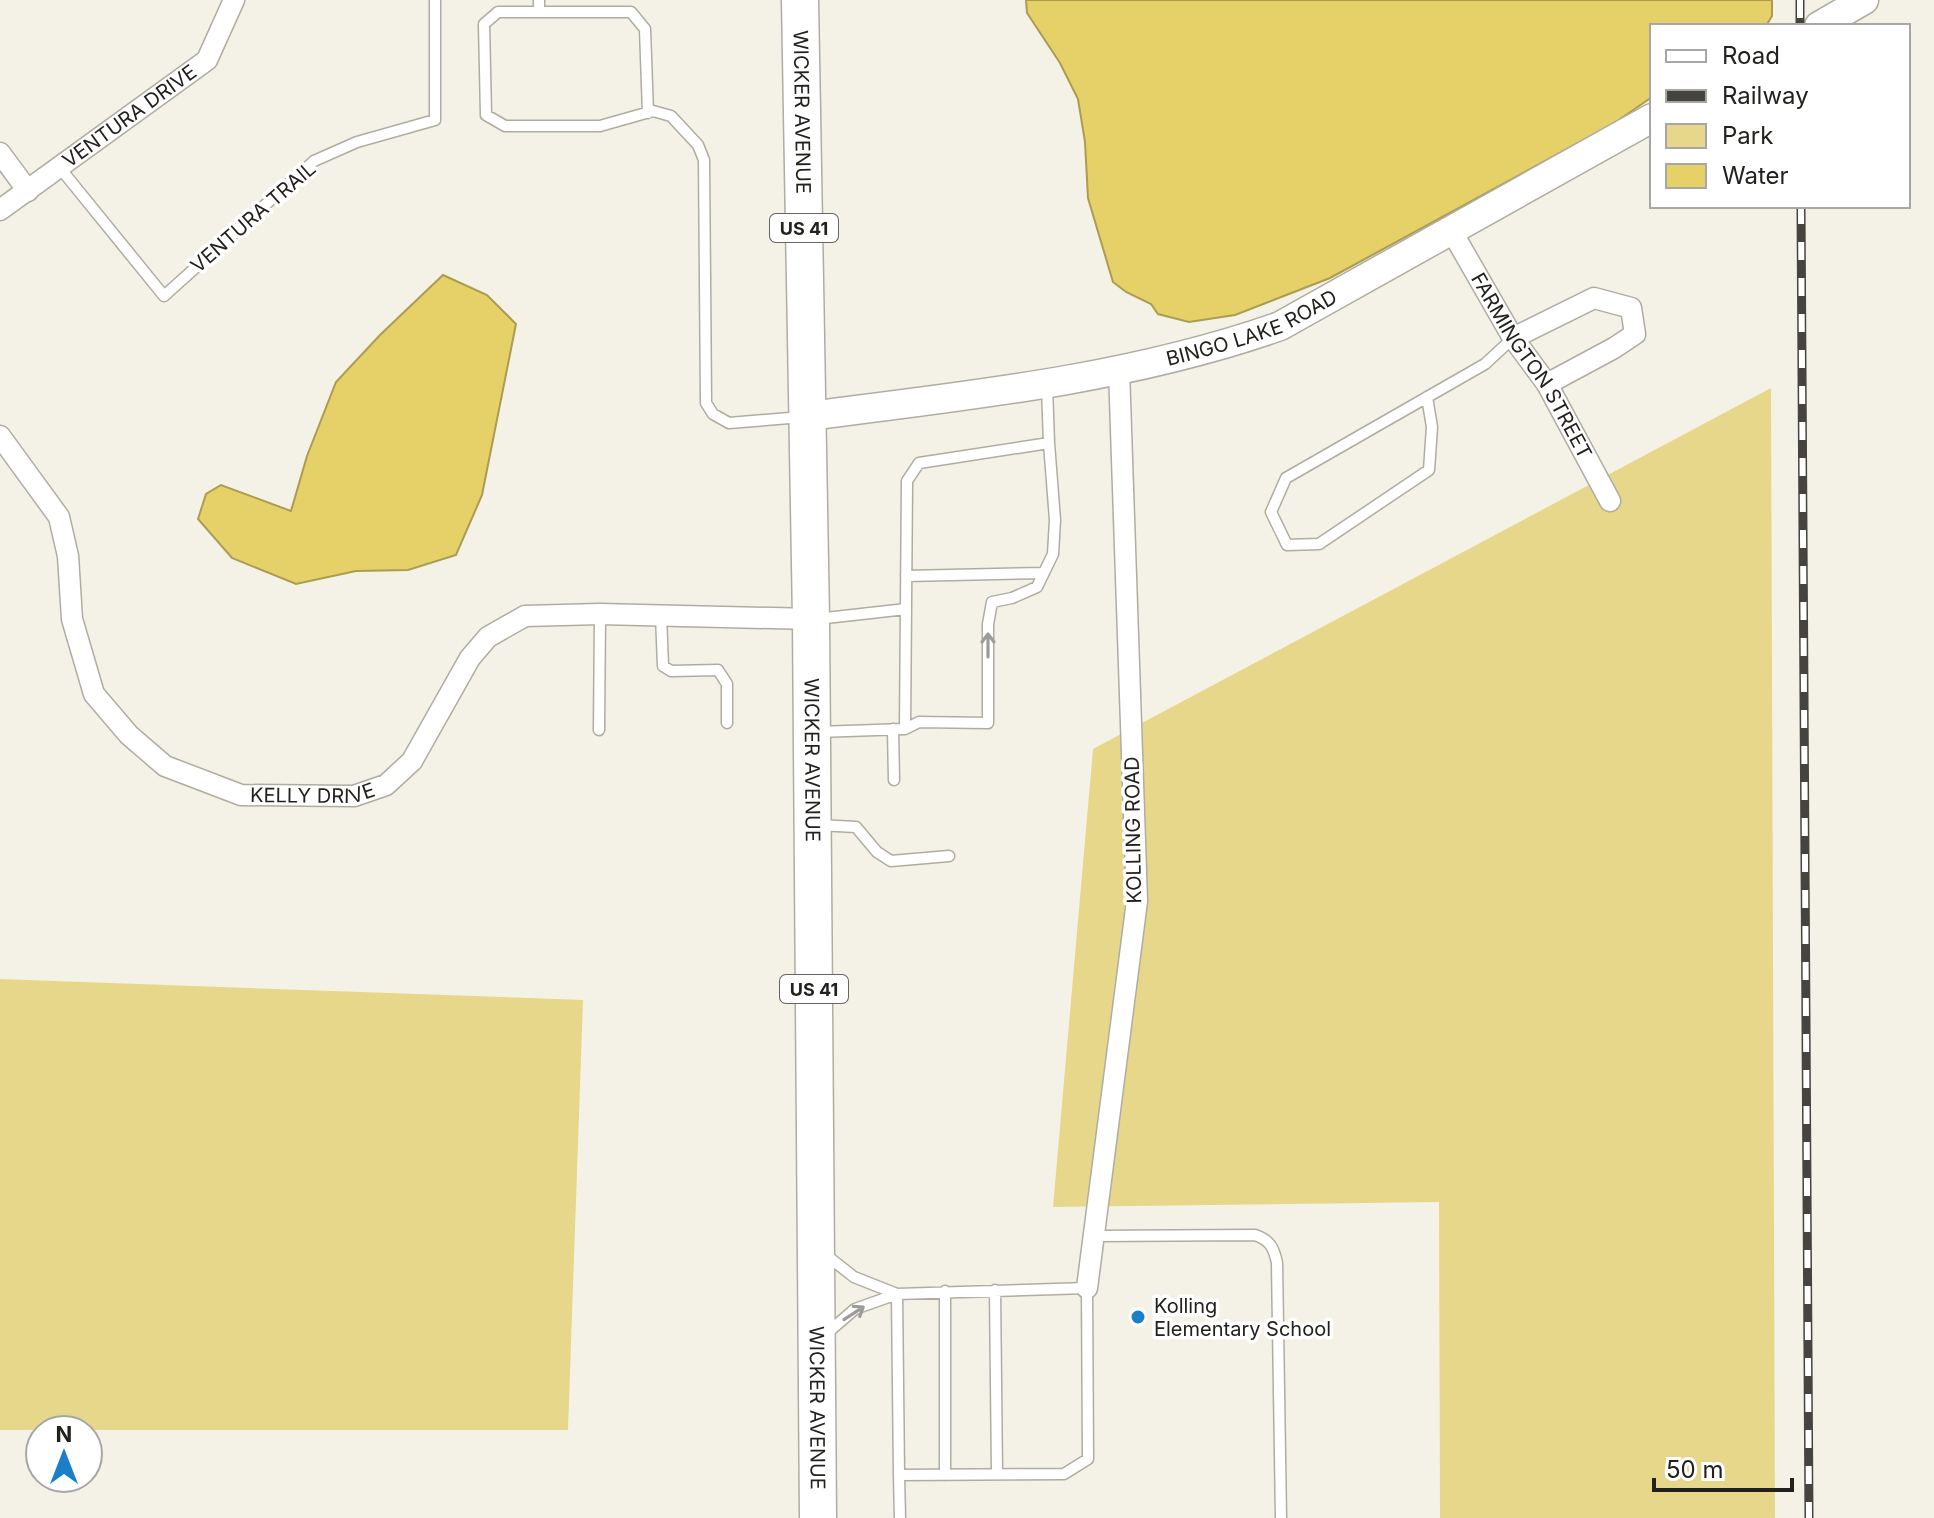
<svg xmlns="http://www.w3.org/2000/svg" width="1934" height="1518" font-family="Inter,sans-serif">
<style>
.green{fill:#e7d78a}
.water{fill:#e6d169;stroke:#ab9c52;stroke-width:2}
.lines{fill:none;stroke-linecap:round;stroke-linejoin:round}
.lane-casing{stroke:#afada2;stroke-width:13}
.street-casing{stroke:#afada2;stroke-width:23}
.secondary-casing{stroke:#afada2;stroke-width:31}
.highway-casing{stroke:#afada2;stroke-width:39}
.lane{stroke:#fff;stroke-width:10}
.street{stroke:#fff;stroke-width:20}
.secondary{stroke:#fff;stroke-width:28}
.highway{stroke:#fff;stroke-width:36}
.rail-casing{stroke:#45443e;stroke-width:9}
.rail{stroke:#fff;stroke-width:6;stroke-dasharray:18;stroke-linecap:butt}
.oneway{stroke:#9c9b99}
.poi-dot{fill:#1b7ec9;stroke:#fff;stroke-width:3}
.labels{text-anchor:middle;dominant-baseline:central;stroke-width:7;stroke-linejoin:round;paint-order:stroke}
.shield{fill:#fff;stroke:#646461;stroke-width:2}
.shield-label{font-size:18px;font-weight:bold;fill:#22211d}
.street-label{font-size:20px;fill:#22211d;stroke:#fff}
.poi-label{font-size:20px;fill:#22211d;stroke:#fff;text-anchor:start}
</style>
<rect width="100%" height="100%" fill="#f4f2e6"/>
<!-- green -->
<path class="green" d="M1771 388 1775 1518H1440L1439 1202 1053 1207 1093 749Z
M0 979 583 1000 568 1430H0Z"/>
<!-- water -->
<path class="water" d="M1026 0H1772V16L1766 26H1652V97L1613 124 1330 278 1235 315 1189 322 1158 314 1151 304 1126 292 1113 282 1088 198 1085 142 1078 99 1060 63 1027 13Z
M443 275 487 295 516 324 482 495 456 555 408 570 356 571 296 584 232 558 198 519 206 494 221 485 291 511 307 456 336 382 380 335Z"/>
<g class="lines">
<defs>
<path id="lane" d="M539 0V12
M648 113 645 29 631 12H498L484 24 486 115 505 126H600L653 111 671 116 698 145 704 160 706 403 713 414 729 423 802 417
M60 168 164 296 314 161 357 142 435 120V0
M1427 397 1432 427 1429 470 1319 544 1287 545 1271 512 1286 478 1485 364 1513 338
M906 576 1044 573
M661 615 663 666 671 671 718 670 727 684V723
M817 619 906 609
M893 729 894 780
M905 729 919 722 988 723V624L992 602 1012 598 1037 587 1053 554 1055 520 1049 443
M599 730 600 614
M818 732 905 729 907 481 919 463 1049 443 1047 387
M818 825 856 827 877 852 891 861 949 856
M1094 1236 1255 1235C1270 1240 1274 1248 1277 1263L1281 1518
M826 1255 854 1277 897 1294
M995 1290 997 1474
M945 1291V1475
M826 1334 855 1309 897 1294 1087 1288 1088 1459 1064 1474 899 1475 897 1294
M899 1475 900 1518"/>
<g id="street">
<path d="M0 153 28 191"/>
<path id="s1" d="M0 210 207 60 234 0"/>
<path id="s2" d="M1451 230 1513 338 1547 384 1610 501"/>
<path d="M1513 338 1594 298 1631 308 1635 334 1614 348 1547 384"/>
<path id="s3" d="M0 436 59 517 68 556 72 619 94 694 129 735 165 766 241 795 354 796 386 785 412 761 470 658 488 637 525 616 600 614 811 619"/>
<path d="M1087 1288 1137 901 1119 370"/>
</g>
<g id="secondary">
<path d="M1819 26 1864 0"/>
<path id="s4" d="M808 416C966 396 1130 379 1280 326L1652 118"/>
</g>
<g id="highway">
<path id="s5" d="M800 0 811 619 818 1518"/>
</g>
</defs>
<!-- lane casing -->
<use href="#lane" class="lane-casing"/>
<!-- street casing -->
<use href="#street" class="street-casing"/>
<!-- secondary casing -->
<use href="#secondary" class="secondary-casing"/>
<!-- highway casing -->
<use href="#highway" class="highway-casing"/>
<!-- lane -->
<use href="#lane" class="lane"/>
<!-- street -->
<use href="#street" class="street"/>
<!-- secondary -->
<use href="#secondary" class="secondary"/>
<!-- highway -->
<use href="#highway" class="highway"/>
<defs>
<path id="rail" d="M1800 0V26
M1801 206 1809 1518"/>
</defs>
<!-- rail casing -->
<use href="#rail" class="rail-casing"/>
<!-- rail -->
<use href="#rail" class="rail"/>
</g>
<!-- one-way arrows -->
<defs><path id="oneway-shaft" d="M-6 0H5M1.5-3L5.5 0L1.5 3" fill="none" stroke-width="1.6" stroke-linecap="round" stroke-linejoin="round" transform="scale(2)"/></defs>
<g class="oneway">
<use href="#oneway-shaft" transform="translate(988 645) rotate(-90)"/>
<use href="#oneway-shaft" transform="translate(854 1313) rotate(-33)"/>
</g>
<!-- markers -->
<circle class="poi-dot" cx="1138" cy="1317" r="8"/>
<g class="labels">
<!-- shield labels -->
<g class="shield">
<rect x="770" y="214" width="68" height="28" rx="6"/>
<rect x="780" y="975" width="68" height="28" rx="6"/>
</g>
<g class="shield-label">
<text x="804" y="228">US 41</text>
<text x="814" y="989">US 41</text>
</g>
<!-- street labels -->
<g class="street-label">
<text stroke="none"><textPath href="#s5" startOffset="112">WICKER AVENUE</textPath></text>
<text stroke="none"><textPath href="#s1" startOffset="160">VENTURA DRIVE</textPath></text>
<text transform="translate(253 217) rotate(-41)">VENTURA TRAIL</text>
<text stroke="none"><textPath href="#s4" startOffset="454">BINGO LAKE ROAD</textPath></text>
<text stroke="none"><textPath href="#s2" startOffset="158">FARMINGTON STREET</textPath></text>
<text stroke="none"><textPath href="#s5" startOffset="760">WICKER AVENUE</textPath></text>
<text stroke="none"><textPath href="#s3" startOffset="536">KELLY DRIVE</textPath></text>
<text transform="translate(1133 830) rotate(-91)">KOLLING ROAD</text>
<text stroke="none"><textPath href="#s5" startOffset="1408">WICKER AVENUE</textPath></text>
</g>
<!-- poi labels -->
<g class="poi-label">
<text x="1154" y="1306">Kolling<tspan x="1154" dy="23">Elementary School</tspan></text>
</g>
</g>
<!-- legend -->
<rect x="1650" y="24" width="260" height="184" fill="#ffffff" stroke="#a7a6a5" stroke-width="2"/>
<rect x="1666" y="50" width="40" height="12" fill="#ffffff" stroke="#a7a6a5" stroke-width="2"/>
<text x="1722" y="64" font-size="24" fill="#22211d">Road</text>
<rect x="1666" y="90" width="40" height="12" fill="#45443e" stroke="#a7a6a5" stroke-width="2"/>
<text x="1722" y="104" font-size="24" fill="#22211d">Railway</text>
<rect x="1666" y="124" width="40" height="24" fill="#e7d78a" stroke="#a7a6a5" stroke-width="2"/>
<text x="1722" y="144" font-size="24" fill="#22211d">Park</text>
<rect x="1666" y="164" width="40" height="24" fill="#e6d169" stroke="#a7a6a5" stroke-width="2"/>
<text x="1722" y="184" font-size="24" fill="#22211d">Water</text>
<!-- north arrow -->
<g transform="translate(64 1454)"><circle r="38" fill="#ffffff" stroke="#a7a6a5" stroke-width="2"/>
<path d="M0-6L14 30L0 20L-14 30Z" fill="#1b7ec9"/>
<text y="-12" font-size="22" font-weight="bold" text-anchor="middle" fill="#22211d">N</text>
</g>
<!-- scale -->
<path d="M1654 1478v12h138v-12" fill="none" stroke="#22211d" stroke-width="4"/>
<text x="1666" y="1478" font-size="24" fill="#22211d" stroke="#ffffff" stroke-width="6" paint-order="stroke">50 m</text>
</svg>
